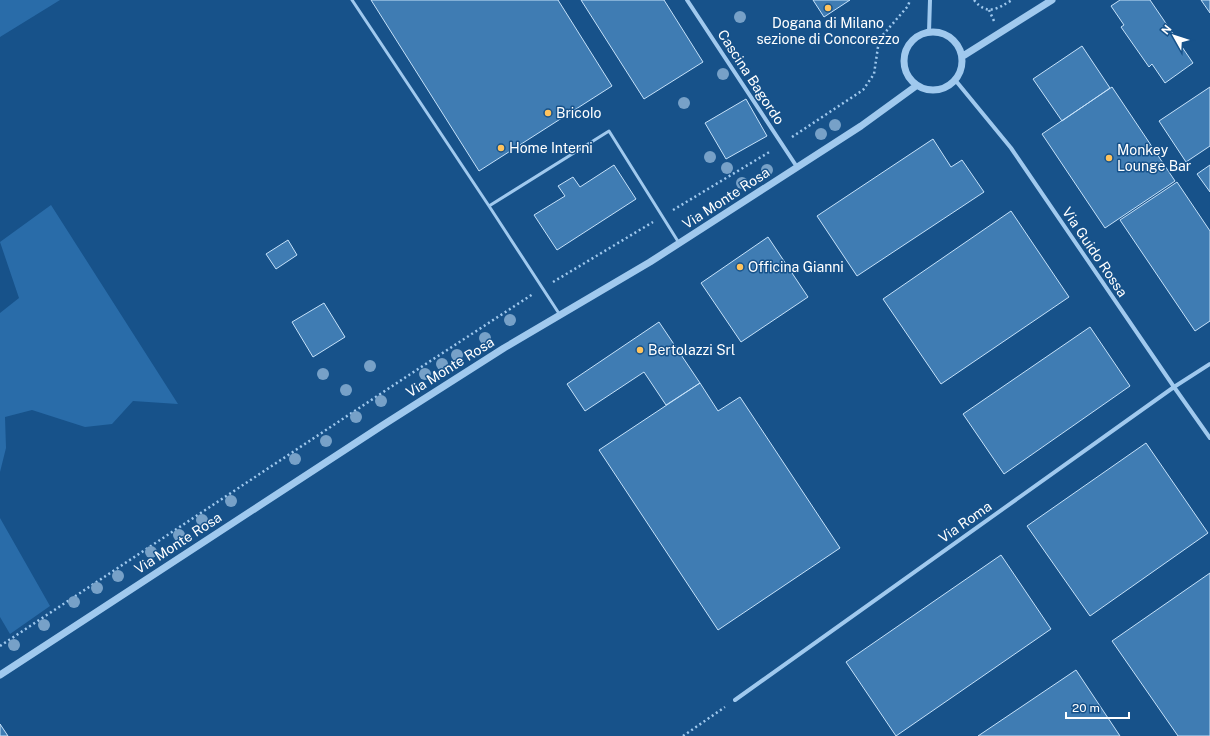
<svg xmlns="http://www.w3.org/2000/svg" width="1210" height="736" font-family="'Public Sans',sans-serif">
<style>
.green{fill:#296ca9}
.building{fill:#3f7cb3;stroke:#c6e2fa}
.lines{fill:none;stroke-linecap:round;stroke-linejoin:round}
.path{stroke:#a0c9ee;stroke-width:2.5;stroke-dasharray:2 3;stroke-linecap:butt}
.service{stroke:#a0c9ee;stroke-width:3}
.minor{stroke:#a0c9ee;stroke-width:4}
.tertiary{stroke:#a0c9ee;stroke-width:7}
.tree{fill:#77a1c8}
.poi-dot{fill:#ffc35d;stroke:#17528a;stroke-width:1.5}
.labels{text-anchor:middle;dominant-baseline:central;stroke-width:3;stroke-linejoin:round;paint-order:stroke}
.poi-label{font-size:14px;fill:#fff;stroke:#17528a;text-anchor:start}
.street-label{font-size:14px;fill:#fff;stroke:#17528a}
</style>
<rect width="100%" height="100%" fill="#17528a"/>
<!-- green -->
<path class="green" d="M0 0H60L0 37Z
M51 205 178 404 133 401 112 424 85 427 32 410 5 417 6 448 0 472V313L19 298 0 242Z
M0 518 50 606 10 634 0 617Z"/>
<!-- building -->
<path class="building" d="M371 0H558L612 86 479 171Z
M581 0H664L703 62 644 99Z
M813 0H850L824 17Z
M1120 0H1150L1193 63 1165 83 1152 64 1149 67 1121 27 1124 25 1111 6Z
M1201 0H1210V13Z
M1082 46 1110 88 1062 121 1033 79Z
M1112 87 1175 181 1105 228 1042 134Z
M1210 87V146L1186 162 1159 121Z
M746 99 767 136 726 159 705 123Z
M933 139 951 167 962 160 984 192 857 276 817 216Z
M614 165 636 199 557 250 534 215 565 196 558 186 573 177 580 187Z
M1210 165V192L1197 174Z
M1177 182 1210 231V321L1195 331 1120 220Z
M1011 211 1069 297 941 384 883 299Z
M768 237 808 297 741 342 701 283Z
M288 240 297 255 276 269 266 254Z
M324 303 345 337 313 357 292 322Z
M659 322 700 383 666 405 644 372 585 411 567 384Z
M1090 327 1130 386 1004 474 963 414Z
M700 383 718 411 740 397 840 548 718 630 599 450Z
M1146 443 1208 533 1090 616 1027 526Z
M1001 555 1051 629 896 736 846 662Z
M1210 573V736H1178L1112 641Z
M1076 670 1120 736H978Z
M0 724 8 736H0Z"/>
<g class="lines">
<!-- path -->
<path class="path" d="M974 0C987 16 997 9 1012 0
M989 10 994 21
M792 137 863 90 874 74 878 47 882 36 908 6 910 0
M673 210 771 151
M553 282 653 222
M0 646 412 373 533 294
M683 736 725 707"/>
<!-- service -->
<path class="service" d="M352 0 489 206 560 315
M489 206 609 131 679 243"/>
<!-- minor -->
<path class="minor" d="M687 0 797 167
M929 32 930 0
M956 81 1011 148 1174 387 1210 438
M735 700 1174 387 1210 364"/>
<!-- tertiary -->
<path class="tertiary" d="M904 61a29 29 0 1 1 58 0a29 29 0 1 1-58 0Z
M963 56 1052 0
M0 675 383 425 504 348 650 262 861 126 916 86"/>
</g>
<!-- trees -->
<g class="tree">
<circle cx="740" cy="17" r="6"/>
<circle cx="723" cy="74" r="6"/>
<circle cx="684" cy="103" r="6"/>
<circle cx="835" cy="125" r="6"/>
<circle cx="821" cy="134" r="6"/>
<circle cx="710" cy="157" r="6"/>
<circle cx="727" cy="168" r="6"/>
<circle cx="767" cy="170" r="6"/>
<circle cx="742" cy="183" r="6"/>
<circle cx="510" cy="320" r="6"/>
<circle cx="485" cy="338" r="6"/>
<circle cx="457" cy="355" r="6"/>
<circle cx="442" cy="364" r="6"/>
<circle cx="370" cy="366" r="6"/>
<circle cx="323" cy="374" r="6"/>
<circle cx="425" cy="374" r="6"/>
<circle cx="346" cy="390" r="6"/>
<circle cx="381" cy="401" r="6"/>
<circle cx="356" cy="417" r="6"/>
<circle cx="326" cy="441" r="6"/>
<circle cx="295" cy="459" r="6"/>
<circle cx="231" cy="501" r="6"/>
<circle cx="202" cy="520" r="6"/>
<circle cx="179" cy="535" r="6"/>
<circle cx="151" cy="552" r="6"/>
<circle cx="118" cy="576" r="6"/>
<circle cx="97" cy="588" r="6"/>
<circle cx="74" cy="602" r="6"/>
<circle cx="44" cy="625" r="6"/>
<circle cx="14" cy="645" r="6"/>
</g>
<!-- markers -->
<g class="poi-dot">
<circle cx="828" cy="8" r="4"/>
<circle cx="548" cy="113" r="4"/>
<circle cx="501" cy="148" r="4"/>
<circle cx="1109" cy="158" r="4"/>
<circle cx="740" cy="267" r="4"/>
<circle cx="640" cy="350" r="4"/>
</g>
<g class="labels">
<!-- poi labels -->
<g class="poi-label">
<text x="828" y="23" text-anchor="middle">Dogana di Milano<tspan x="828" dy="16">sezione di Concorezzo</tspan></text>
<text x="556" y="113">BricoIo</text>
<text x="509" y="148">Home Interni</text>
<text x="1117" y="150">Monkey<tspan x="1117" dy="16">Lounge Bar</tspan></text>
<text x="748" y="267">Officina Gianni</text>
<text x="648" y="350">Bertolazzi Srl</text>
</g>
<!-- street labels -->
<g class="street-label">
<text transform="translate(751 77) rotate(57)">Cascina Bagordo</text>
<text transform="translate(726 198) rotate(-33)">Via Monte Rosa</text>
<text transform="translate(1095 252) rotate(56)">Via Guido Rossa</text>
<text transform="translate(450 367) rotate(-32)">Via Monte Rosa</text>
<text transform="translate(965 522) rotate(-35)">Via Roma</text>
<text transform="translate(178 543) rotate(-33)">Via Monte Rosa</text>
</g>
</g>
<!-- north arrow -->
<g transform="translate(1174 36) rotate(309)" stroke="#17528a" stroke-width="3" paint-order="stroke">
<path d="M0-3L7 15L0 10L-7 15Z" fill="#ffffff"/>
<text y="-6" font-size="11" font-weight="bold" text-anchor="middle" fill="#ffffff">N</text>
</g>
<!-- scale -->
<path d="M1066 712v6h63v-6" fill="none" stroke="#ffffff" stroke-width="2"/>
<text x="1072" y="712" font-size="12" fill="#ffffff" stroke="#17528a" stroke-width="3" paint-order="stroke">20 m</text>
</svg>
